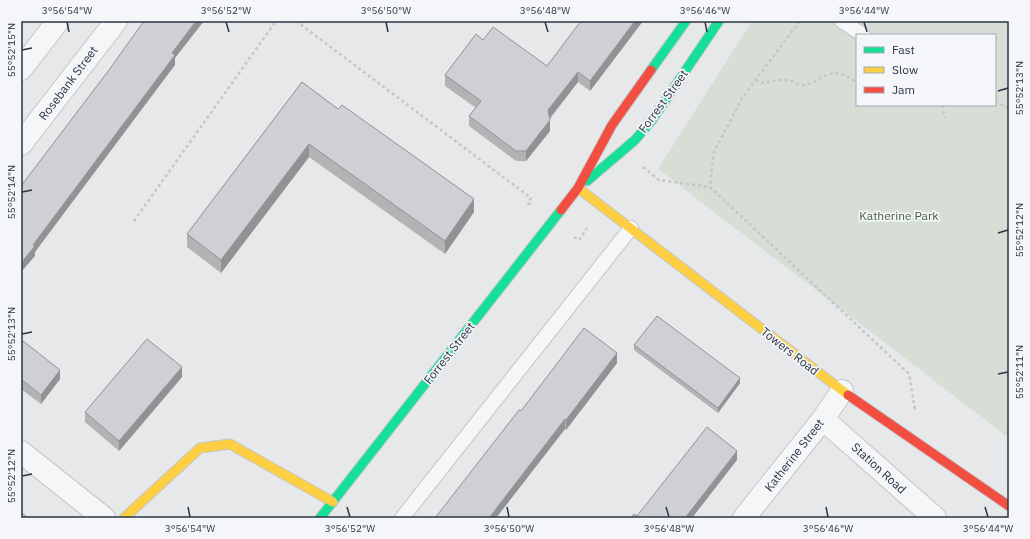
<svg xmlns="http://www.w3.org/2000/svg" width="1030" height="539" font-family="'IBM Plex Sans',sans-serif">
<style>
.green{fill:#d6ded6;fill-rule:evenodd}
.lines{fill:none;stroke-linecap:round;stroke-linejoin:round}
.lane-casing{stroke:#c4c6c8;stroke-width:16}
.street-casing{stroke:#c4c6c8;stroke-width:24}
.fast-casing{stroke:#c4c6c8;stroke-width:11}
.slow-casing{stroke:#c4c6c8;stroke-width:11}
.jam-casing{stroke:#c4c6c8;stroke-width:11}
.path{stroke:#c5c6ca;stroke-width:2.5;stroke-dasharray:3 3;stroke-linecap:butt}
.lane{stroke:#f5f6f7;stroke-width:14}
.street{stroke:#f5f6f7;stroke-width:22}
.fast{stroke:#16e098;stroke-width:9}
.slow{stroke:#ffcf43;stroke-width:9}
.jam{stroke:#f24e42;stroke-width:9}
.wall{fill:#b1b3b5}
.shaded-wall{fill:#909294}
.building{fill:#ced0d3;stroke:#909294}
.ticks{fill:none;stroke:#2b3445;stroke-width:1.5}
.labels{text-anchor:middle;dominant-baseline:central;stroke-width:3.5;stroke-linejoin:round;paint-order:stroke}
.street-label{font-size:12px;fill:#2b3445;stroke:#f4f6f9}
.park-label{font-size:12px;fill:#3f6138;stroke:#f4f6f9}
.neatline{fill:none;stroke:#2b3445;stroke-width:1.5}
.ticks-label{font-size:10px;text-anchor:middle;fill:#2b3445}
</style>
<rect width="100%" height="100%" fill="#e6e8ea"/>
<!-- green -->
<path class="green" d="M752 21H1009V438L658 169ZM857 35H995V105H857Z"/>
<g class="lines">
<defs>
<path id="lane" d="M842 21 863 35
M402 518 631 228"/>
<path id="street" d="M21 69 58 21
M21 144 116 21
M823 419 935 518
M21 452 104 518
M744 518 823 419 842 391"/>
<path id="fast" d="M651 70 686 21
M587 181 635 140 652 120 719 21
M320 518 561 210"/>
<path id="slow" d="M578 188 848 395
M124 518 200 448 230 444 333 502"/>
<path id="jam" d="M561 210 578 188 612 125 651 70
M848 395 1009 506"/>
</defs>
<!-- lane casing -->
<use href="#lane" class="lane-casing"/>
<!-- street casing -->
<use href="#street" class="street-casing"/>
<!-- fast casing -->
<use href="#fast" class="fast-casing"/>
<!-- slow casing -->
<use href="#slow" class="slow-casing"/>
<!-- jam casing -->
<use href="#jam" class="jam-casing"/>
<!-- path -->
<path class="path" d="M296 21 531 198 528 203 531 205
M800 21 742 98 714 152 710 187 909 374 915 409
M756 80 760 83C769 82 779 79 788 80 793 81 798 85 803 85 807 85 811 83 815 81 833 71 840 70 857 83
M995 101 1009 109
M942 105 945 118
M643 167 659 180 710 187
M134 221 276 21
M574 237 579 240 587 228"/>
<!-- lane -->
<use href="#lane" class="lane"/>
<!-- street -->
<use href="#street" class="street"/>
<!-- fast -->
<use href="#fast" class="fast"/>
<!-- slow -->
<use href="#slow" class="slow"/>
<!-- jam -->
<use href="#jam" class="jam"/>
</g>
<!-- wall -->
<path class="wall" d="M643 21 590 91 578 82 550 119V131L526 161H516L469 126V116L476 108 445 86V75L483 40 547 66Z
M302 82 474 212 445 254 309 157 221 273 187 247V234Z
M21 345 60 379 41 404 21 389Z
M634 345 740 383 718 413 634 350Z
M617 363 566 430 565 429 496 518 521 411Z
M182 377 119 451 85 422V412Z"/>
<!-- shaded-wall -->
<path class="shaded-wall" d="M196 21H204L175 58V65L35 252V256L21 272V263L33 245 172 53Z
M635 21H643L590 91V81Z
M578 72V82L548 120V110Z
M550 120V131L526 161V151Z
M309 144V157L221 273V260Z
M474 199V212L445 254V241Z
M617 353V363L566 430V420Z
M182 367V377L119 451V441Z
M60 370V379L41 404V395Z
M740 378V383L718 413V408Z
M565 419V429L496 518H489Z
M737 451V460L692 518H685Z"/>
<!-- building -->
<path class="building" d="M144 21H196L172 53 175 55 33 245 35 246 21 263V186L109 70Z
M581 21H635L590 81 578 72 548 110 550 120 526 151H516L469 116 481 101 445 75 476 34 483 40 493 27 547 66Z
M302 82 338 109 342 105 474 199 445 241 309 144 221 260 187 234Z
M657 316 740 378 718 408 634 345Z
M584 328 617 353 566 420 565 419 489 518H435L519 410 521 411Z
M147 339 182 367 119 441 85 412Z
M23 341 60 370 41 395 21 379V345Z
M707 427 737 451 685 518H631L634 514 637 516Z
M21 512 28 518H21Z"/>
<!-- ticks -->
<path class="ticks" d="M67 22 69 32M226 22 229 32M386 22 388 32M545 22 548 32M705 22 707 32M864 22 867 32M22 50 32 48M998 91 1008 88M22 192 32 190M998 233 1008 230M22 334 32 332M998 374 1008 372M22 476 32 474M188 507 190 517M347 507 350 517M507 507 509 517M666 507 669 517M826 507 828 517M985 507 988 517"/>
<g class="labels">
<!-- street labels -->
<g class="street-label">
<text transform="translate(68 83) rotate(-53)">Rosebank Street</text>
<text transform="translate(663 101) rotate(-54)">Forrest Street</text>
<text transform="translate(790 351) rotate(38)">Towers Road</text>
<text transform="translate(449 353) rotate(-52)">Forrest Street</text>
<text transform="translate(794 455) rotate(-52)">Katherine Street</text>
<text transform="translate(879 468) rotate(42)">Station Road</text>
</g>
<!-- park labels -->
<g class="park-label">
<text x="899" y="215">Katherine Park</text>
</g>
</g>
<!-- border -->
<rect width="1030" height="539" fill="none" stroke="#f4f6f9" stroke-width="44"/>
<!-- legend -->
<rect x="856" y="34" width="140" height="72" fill="#f4f6f9" stroke="#a4a8b1"/>
<rect x="864" y="47" width="20" height="6" fill="#16e098" stroke="#a4a8b1"/>
<text x="892" y="54" font-size="12" fill="#2b3445">Fast</text>
<rect x="864" y="67" width="20" height="6" fill="#ffcf43" stroke="#a4a8b1"/>
<text x="892" y="74" font-size="12" fill="#2b3445">Slow</text>
<rect x="864" y="87" width="20" height="6" fill="#f24e42" stroke="#a4a8b1"/>
<text x="892" y="94" font-size="12" fill="#2b3445">Jam</text>
<rect x="22" y="22" width="986" height="495" class="neatline"/>
<g class="ticks-label">
<text x="67" y="14">3°56'54"W</text>
<text x="226" y="14">3°56'52"W</text>
<text x="386" y="14">3°56'50"W</text>
<text x="545" y="14">3°56'48"W</text>
<text x="705" y="14">3°56'46"W</text>
<text x="864" y="14">3°56'44"W</text>
<text transform="translate(11 50) rotate(-90)" y="4">55°52'15"N</text>
<text transform="translate(1019 88) rotate(-90)" y="4">55°52'13"N</text>
<text transform="translate(11 192) rotate(-90)" y="4">55°52'14"N</text>
<text transform="translate(1019 230) rotate(-90)" y="4">55°52'12"N</text>
<text transform="translate(11 334) rotate(-90)" y="4">55°52'13"N</text>
<text transform="translate(1019 372) rotate(-90)" y="4">55°52'11"N</text>
<text transform="translate(11 476) rotate(-90)" y="4">55°52'12"N</text>
<text x="190" y="532">3°56'54"W</text>
<text x="350" y="532">3°56'52"W</text>
<text x="509" y="532">3°56'50"W</text>
<text x="669" y="532">3°56'48"W</text>
<text x="828" y="532">3°56'46"W</text>
<text x="988" y="532">3°56'44"W</text>
</g>
</svg>
